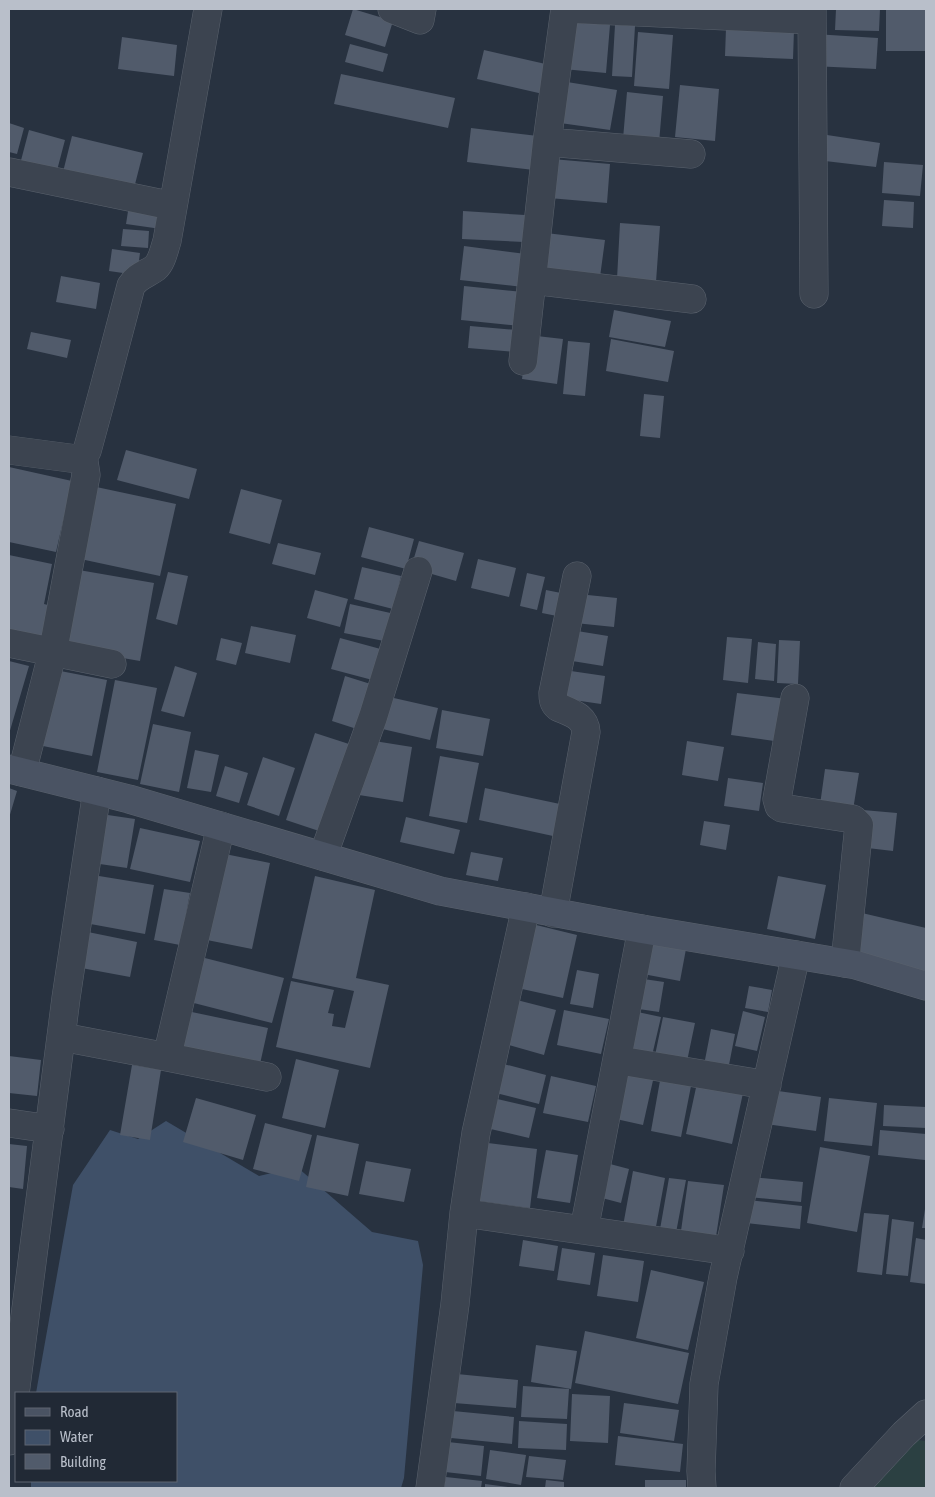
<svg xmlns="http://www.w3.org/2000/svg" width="935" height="1497" font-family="'Asap Condensed',sans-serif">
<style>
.green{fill:#2b4042}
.water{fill:#3f5068}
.building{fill:#515b6b}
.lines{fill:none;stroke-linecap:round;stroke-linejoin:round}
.street-casing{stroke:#5a626d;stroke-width:29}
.secondary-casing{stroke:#5a626d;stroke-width:29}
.street{stroke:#3c4450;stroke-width:28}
.secondary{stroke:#4a5363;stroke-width:28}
</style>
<rect width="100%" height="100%" fill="#283240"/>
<!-- green -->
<path class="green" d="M918 1440 926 1441V1488H871Z"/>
<!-- water -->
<path class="water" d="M166 1121 259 1176 297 1167 372 1232 418 1241 423 1265 404 1478 401 1488H31V1481H176V1393H36L73 1185 110 1130 138 1139Z"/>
<!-- building -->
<path class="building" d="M353 9 393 21 385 47 345 35Z
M836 9H880L879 31 835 30Z
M886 10H926V51H886Z
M567 22 610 25 606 73 563 69Z
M615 25 635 26 632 77 612 76Z
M726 28 794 30 793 59 725 56Z
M638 32 673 35 669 89 634 86Z
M814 34 878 38 876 69 812 66Z
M122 37 177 45 174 76 118 69Z
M350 44 388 54 383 72 345 62Z
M484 50 550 65 543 94 477 79Z
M341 74 455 98 448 128 334 104Z
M567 82 617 90 610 130 560 123Z
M680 85 719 89 715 141 675 137Z
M627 92 663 96 659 143 623 139Z
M9 123 24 128 17 154 9 152Z
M471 128 538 136 534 170 467 162Z
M29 130 65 140 55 178 19 168Z
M827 135 880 143 876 167 825 161Z
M72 136 143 153 132 196 61 180Z
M552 159 610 164 607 203 549 198Z
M884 162 923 165 920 196 882 193Z
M884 200 914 202 913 228 882 226Z
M129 205 164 211 161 229 126 224Z
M463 211 525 215 524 242 462 239Z
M620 223 660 226 656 282 617 279Z
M123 229 149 231 148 248 121 246Z
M546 233 605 240 600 277 542 270Z
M464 246 526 254 523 287 460 280Z
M112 249 140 253 137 275 109 271Z
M61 276 100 283 96 309 56 302Z
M464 286 523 292 520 326 461 320Z
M614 310 671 321 665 347 609 337Z
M470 326 517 330 516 352 468 348Z
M31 332 71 340 67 358 27 349Z
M528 335 563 339 557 384 522 379Z
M611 339 674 351 668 382 606 371Z
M568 341 590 343 585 396 563 394Z
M644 394 664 396 660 438 640 436Z
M126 450 197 469 189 499 117 480Z
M9 467 72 481 56 552 9 542Z
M87 485 176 504 160 576 71 557Z
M241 489 282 500 270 544 229 533Z
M369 527 414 539 406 569 361 557Z
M419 541 464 553 456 581 411 568Z
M278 543 321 553 315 575 272 564Z
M9 555 52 564 44 604 60 608 53 644 9 635Z
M478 559 516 568 509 597 471 588Z
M362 567 401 576 393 609 354 599Z
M73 569 154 583 140 661 59 647Z
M168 572 188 576 177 625 156 619Z
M527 573 545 577 537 610 520 606Z
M315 590 348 599 340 627 307 618Z
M546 590 561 593 557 616 542 613Z
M578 594 617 598 614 627 575 623Z
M350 604 395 614 389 642 344 633Z
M251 626 296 635 290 663 245 653Z
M571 630 608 636 603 666 566 660Z
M727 637 752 639 748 683 723 680Z
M221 638 242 643 236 665 216 660Z
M340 638 388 651 380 682 331 669Z
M779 640 800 641 798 684 777 683Z
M758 642 776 644 774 681 755 679Z
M9 661 29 666 9 734Z
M175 666 197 673 184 717 161 711Z
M50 669 107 680 92 756 43 746Z
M564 670 605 676 601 704 560 698Z
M345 676 377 686 363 731 332 721Z
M115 680 157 688 138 780 97 772Z
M737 693 787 699 781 742 731 735Z
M385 696 438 708 430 740 378 728Z
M442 710 490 719 483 756 436 748Z
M153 724 191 732 179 792 140 784Z
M315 733 349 744 319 831 286 820Z
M368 740 412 747 403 802 359 795Z
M687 741 724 747 718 781 682 775Z
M195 750 219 755 211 792 187 788Z
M440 756 479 763 467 823 429 816Z
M263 757 295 768 279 816 247 805Z
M225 766 248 773 239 803 216 796Z
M825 769 859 773 852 816 819 812Z
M728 778 763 783 759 811 724 806Z
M9 788 17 791 9 818Z
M485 788 560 804 553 836 479 820Z
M863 810 897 813 893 851 859 847Z
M101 814 135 819 127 868 93 863Z
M406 817 460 830 454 854 400 842Z
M704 821 730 825 726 850 700 845Z
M140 828 200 841 190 882 130 869Z
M471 852 503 858 498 881 466 875Z
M220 853 270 863 252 949 202 939Z
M93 875 154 885 145 934 85 923Z
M315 876 375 890 356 978 389 985 370 1068 276 1047 291 981 334 990 328 1013 334 1014 332 1026 345 1028 354 991 292 978Z
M778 876 826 885 815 939 767 929Z
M164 889 190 893 180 945 154 940Z
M862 913 926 928V971L853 955Z
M528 923 577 935 563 998 513 987Z
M83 931 137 942 130 977 76 967Z
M648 943 686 949 680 981 643 974Z
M197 956 284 978 272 1023 186 1001Z
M577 970 599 974 593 1008 570 1004Z
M637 978 664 982 659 1012 632 1008Z
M749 986 772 990 768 1012 745 1008Z
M513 999 556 1010 544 1055 502 1043Z
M564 1010 609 1019 601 1054 557 1045Z
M187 1011 268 1028 258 1073 177 1056Z
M633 1011 661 1017 651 1060 624 1054Z
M743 1011 765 1017 757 1051 735 1046Z
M663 1017 695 1023 686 1066 654 1060Z
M711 1029 735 1034 728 1070 704 1065Z
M9 1056 41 1060 37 1096 9 1093Z
M296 1059 339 1070 325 1128 282 1118Z
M496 1062 546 1075 539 1104 488 1091Z
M132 1065 161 1070 150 1140 120 1135Z
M617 1068 654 1076 643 1125 607 1117Z
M661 1075 692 1081 681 1137 651 1131Z
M551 1076 596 1086 588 1122 543 1113Z
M697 1083 743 1093 732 1144 686 1134Z
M771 1090 821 1097 816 1131 766 1124Z
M489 1097 536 1108 529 1138 482 1127Z
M196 1098 256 1115 243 1160 183 1142Z
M829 1098 877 1103 872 1146 824 1141Z
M884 1105 926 1107V1128L883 1126Z
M265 1123 312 1135 299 1181 253 1169Z
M880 1130 926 1134 925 1160 878 1155Z
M317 1135 359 1144 348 1196 306 1187Z
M480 1142 537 1149 530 1208 473 1200Z
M9 1144 27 1146 23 1189 9 1187Z
M820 1147 870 1156 857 1232 807 1223Z
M546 1150 578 1155 570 1203 537 1198Z
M366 1161 411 1169 404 1202 359 1194Z
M610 1164 629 1169 621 1203 602 1198Z
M633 1171 665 1178 655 1232 623 1226Z
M751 1177 803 1182 801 1202 748 1197Z
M669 1178 686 1180 675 1238 659 1235Z
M688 1181 724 1185 715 1243 680 1238Z
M748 1200 802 1206 800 1229 746 1223Z
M925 1209H926V1228H922Z
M864 1213 889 1215 882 1275 857 1272Z
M892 1219 914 1222 908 1276 886 1274Z
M916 1238 926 1240V1284L910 1282Z
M523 1240 558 1246 554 1271 519 1266Z
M562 1248 595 1253 590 1285 557 1280Z
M603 1255 644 1261 638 1302 597 1296Z
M651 1270 704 1282 688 1350 636 1338Z
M585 1331 689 1353 678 1404 575 1383Z
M536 1345 577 1351 571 1389 531 1382Z
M457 1374 518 1380 516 1408 454 1403Z
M523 1386 569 1389 567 1419 521 1417Z
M572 1394 610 1396 608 1443 570 1441Z
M624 1403 679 1410 674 1441 620 1433Z
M453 1411 514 1417 512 1444 451 1438Z
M519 1421 567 1424 566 1450 518 1448Z
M618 1436 683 1444 680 1472 615 1465Z
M448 1442 484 1446 481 1476 445 1472Z
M490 1450 526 1455 521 1485 486 1479Z
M529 1456 566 1460 563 1480 526 1477Z
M446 1477 482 1481 481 1488H444Z
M546 1480 564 1482V1488H545Z
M645 1480H686V1488H645Z
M485 1484 508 1487V1488H485Z"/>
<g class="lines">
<defs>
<path id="street" d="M392 9 420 20 422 9
M573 9 812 20
M812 9 814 294
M547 142 691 154
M9 172 173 206
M532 280 692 299
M523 361 547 142 565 9
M9 450 77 459 83 455 87 451 103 392 131 286C137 276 147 274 155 268 162 262 164 250 167 241L208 9
M9 643 112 664
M795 698 777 799 779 806 782 808 853 819 859 825 845 963
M22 772 53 651 86 475 83 455
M323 856 373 717 418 571
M553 913 586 732C585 716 571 713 558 707 553 703 553 698 553 693L577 576
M62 1037 167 1057 267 1077
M167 1057 221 826
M617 1060 767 1085
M9 1123 50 1129
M464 1213 730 1251
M584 1230 642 929
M9 1441 66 998 97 791
M430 1488 455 1304 464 1213 476 1133 526 907
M702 1488 701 1471 704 1384 723 1277 796 955
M854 1488 904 1434 926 1414"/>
<path id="secondary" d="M9 769 129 799 440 891 642 929 856 965 926 986"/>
</defs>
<!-- street casing -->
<use href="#street" class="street-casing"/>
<!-- secondary casing -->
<use href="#secondary" class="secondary-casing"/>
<!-- street -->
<use href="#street" class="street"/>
<!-- secondary -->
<use href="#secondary" class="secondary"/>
</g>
<!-- border -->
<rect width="935" height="1497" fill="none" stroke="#b9bfca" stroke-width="20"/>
<!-- legend -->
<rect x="15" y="1392" width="162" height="90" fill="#212935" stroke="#5e6571"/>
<rect x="25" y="1408" width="25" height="8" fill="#4a5363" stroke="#5e6571"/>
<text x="60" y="1417" font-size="15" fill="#b9bfca">Road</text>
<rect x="25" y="1430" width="25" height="15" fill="#3f5068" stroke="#5e6571"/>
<text x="60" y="1442" font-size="15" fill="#b9bfca">Water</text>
<rect x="25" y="1454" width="25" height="15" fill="#515b6b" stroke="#5e6571"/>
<text x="60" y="1467" font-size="15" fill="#b9bfca">Building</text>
</svg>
